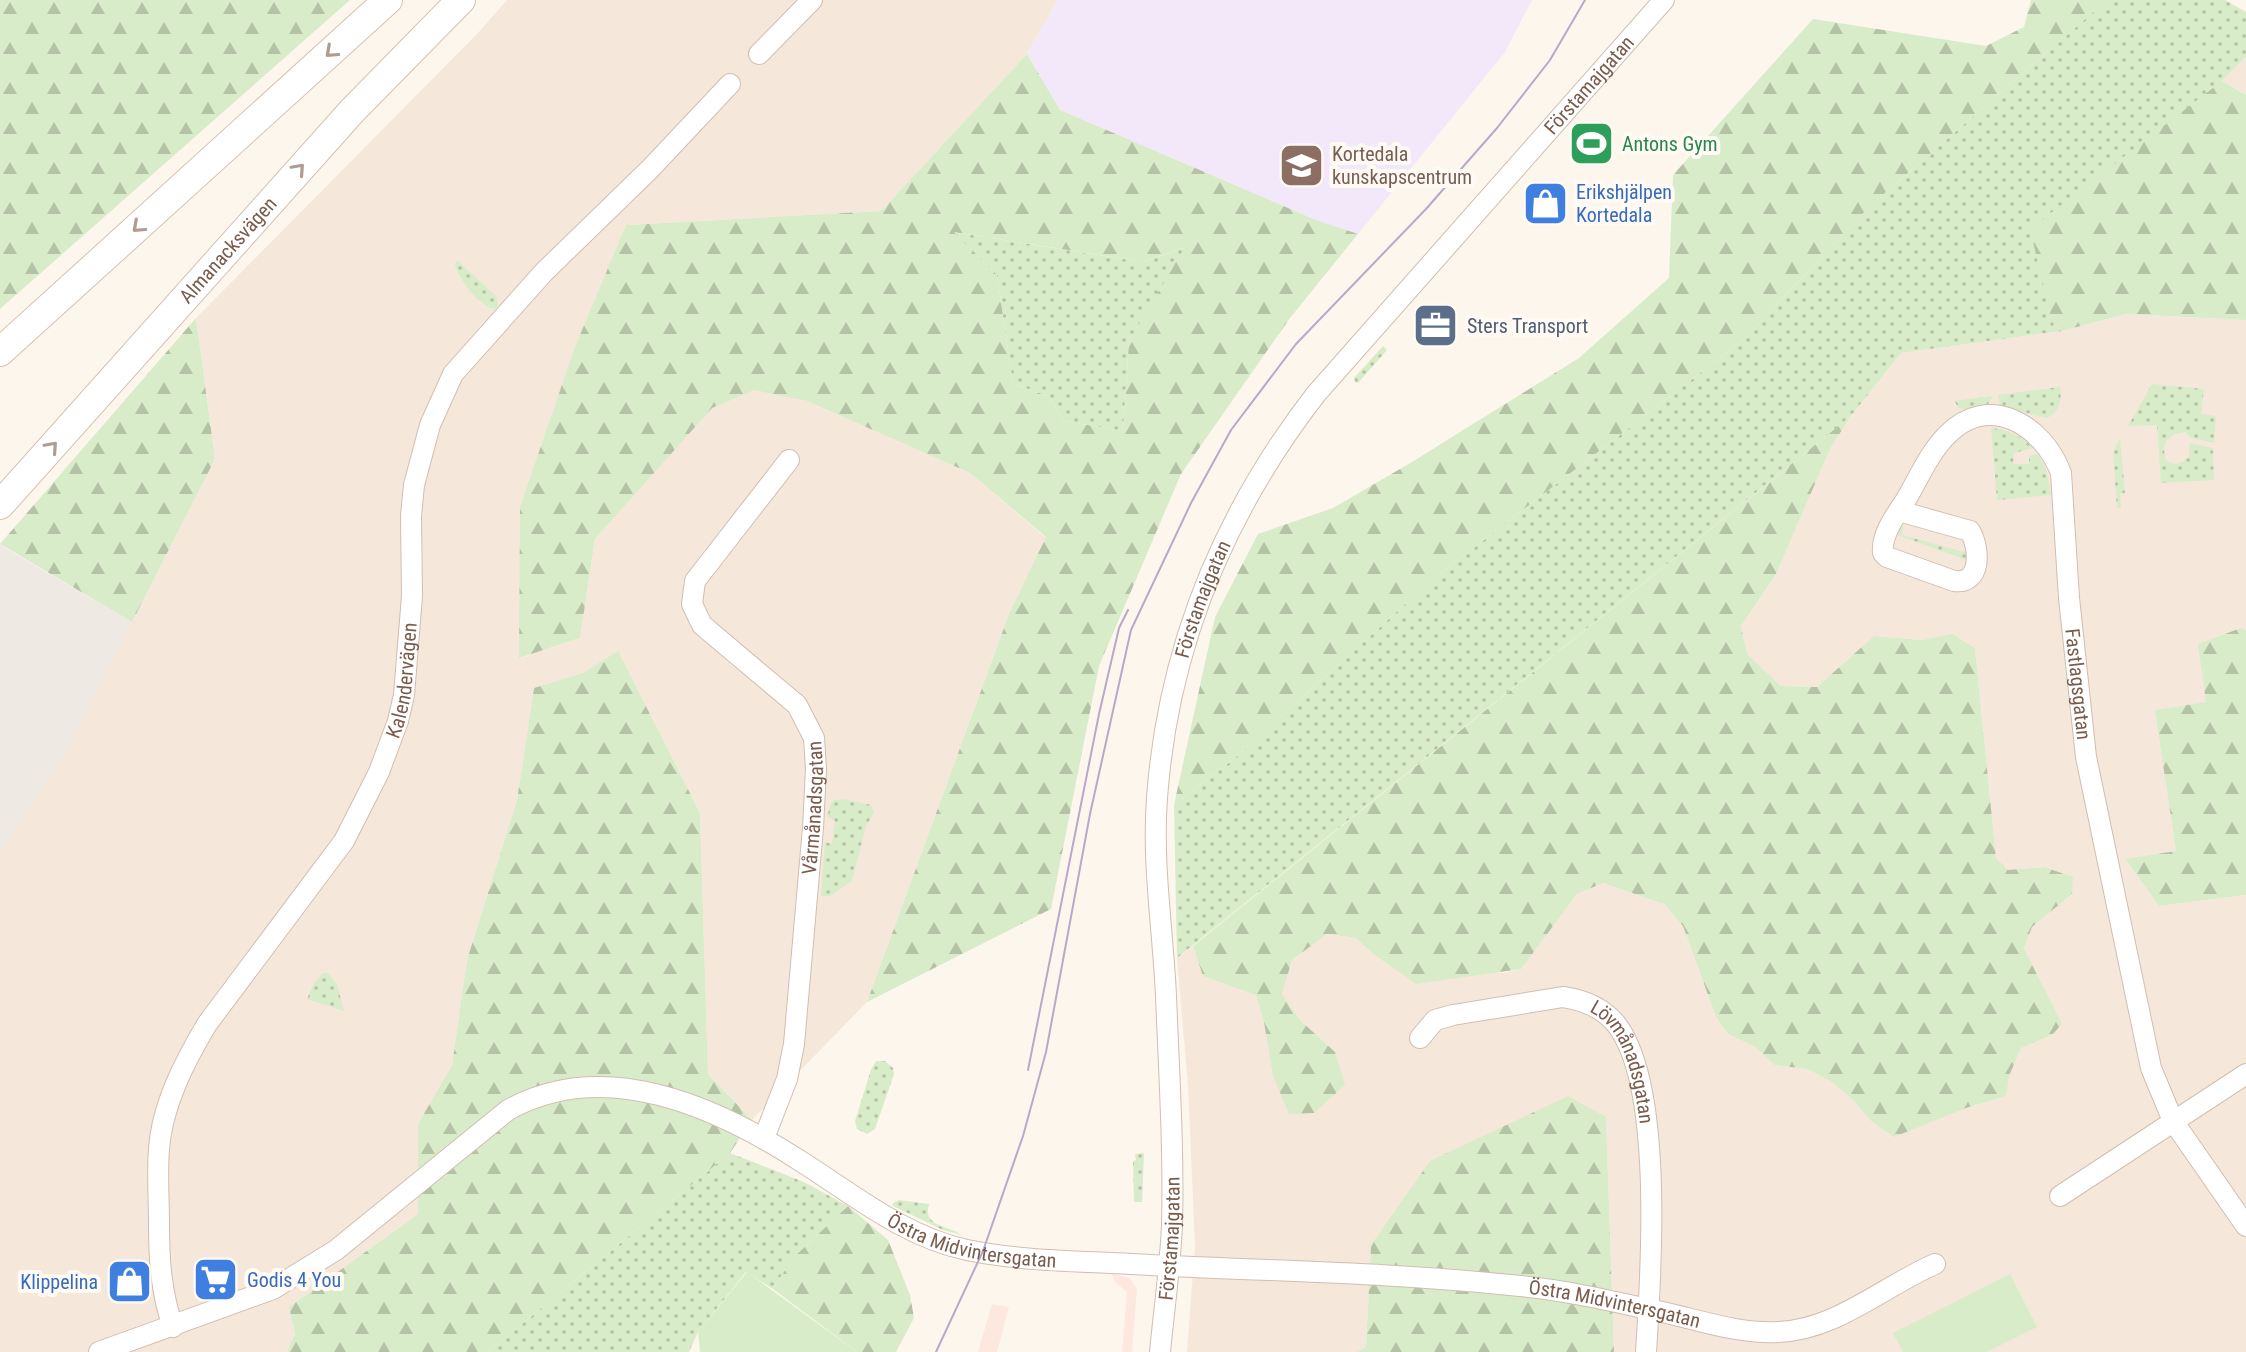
<svg xmlns="http://www.w3.org/2000/svg" width="2246" height="1352" font-family="'Roboto Condensed',sans-serif">
<style>
.residential{fill:#f5e8da}
.commercial{fill:#fde8e0}
.industrial{fill:#efe9e4}
.education{fill:#f3e8fa}
.grass{fill:url(#grass-dots)}
.forest{fill:url(#forest-firs);fill-rule:evenodd}
.park{fill:#d8ecc9}
.lines{fill:none;stroke-linecap:round;stroke-linejoin:round}
.minor-casing{stroke:#d1beb0;stroke-width:22}
.secondary-casing{stroke:#d6c0b0;stroke-width:30}
.minor{stroke:#fff;stroke-width:20}
.secondary{stroke:#fff;stroke-width:28}
.tram{stroke:#b9a8c9;stroke-width:2}
.oneway{stroke:#af9d94}
.labels{text-anchor:middle;dominant-baseline:central;stroke-width:8;stroke-linejoin:round;paint-order:stroke}
.street-label{font-size:20px;fill:#7a5c4d;stroke:#fffaf3}
.leisure-label{font-size:20px;fill:#27864d;stroke:#fffaf3;text-anchor:start}
.education-label{font-size:20px;fill:#785e54;stroke:#fffaf3;text-anchor:start}
.shop-label{font-size:20px;fill:#366cbe;stroke:#fffaf3;text-anchor:start}
.service-label{font-size:20px;fill:#4e5e75;stroke:#fffaf3;text-anchor:start}
</style>
<defs>
<pattern id="grass-dots" width="8" height="8" patternUnits="userSpaceOnUse" patternTransform="scale(2)"><rect width="8" height="8" fill="#d8ecc9"/><path d="M2 2h.1M6 6h.1" fill="none" stroke="#b4c2a5" stroke-width="1.8" stroke-linecap="round"/></pattern>
<pattern id="forest-firs" width="22" height="20" patternUnits="userSpaceOnUse" patternTransform="scale(2)"><rect width="22" height="20" fill="#d8ecc9"/><path d="M5 1l3.5 6h-7zM16 11l3.5 6h-7z" fill="#b4c2a5"/></pattern>
</defs>
<rect width="100%" height="100%" fill="#fdf6ec"/>
<!-- residential -->
<path class="residential" d="M507 0H1058L1027 54 881 211 626 225 520 507V658L580 638 595 539 712 407 754 389 807 401 970 473 1046 538 1009 614 867 1002 752 1120 708 1074 700 813 618 652 583 673 534 689 517 800 467 960 452 1065 418 1124V1214L289 1307 295 1334 287 1352H0V852L66 751 215 459 196 318 477 34Z
M2246 57V95L2222 81Z
M2126 314 2246 320V630L2241 628 2207 702 2156 710 2176 852 2125 859 2159 906 2246 895V1352H1614L1606 1117 1371 1245 1366 1347 1357 1352H1187L1195 1245 1188 1086 1177 958 1193 946 1203 976 1256 994 1264 1021 1335 1052 1300 1020 1282 994 1292 960 1327 934 1356 938 1372 953 1503 973 1520 969 1577 894 1603 883 1664 904 1683 926 1716 1017 1728 1034 1755 1047 1774 1065 1807 1069 1832 1082 1853 1100 1871 1121 1966 1108 2005 1096 2009 1076 2021 1048 2052 1035 2024 949 2032 927 2072 894 2044 867 2007 870 1996 858 1975 648 1952 635 1922 640 1874 636 1817 687 1781 686 1747 654 1741 626 1776 574 1831 447 1851 416 1901 353 2062 331Z"/>
<!-- commercial -->
<path class="commercial" d="M1112 1274 1130 1278 1137 1289 1132 1352H1122L1127 1292 1115 1282Z
M992 1304 1009 1307 997 1352H978Z"/>
<!-- industrial -->
<path class="industrial" d="M0 545 132 622 66 751 0 852Z"/>
<!-- education -->
<path class="education" d="M1058 0H1532L1505 52 1358 234 1316 220 1060 110 1027 54Z"/>
<!-- grass -->
<path class="grass" d="M2107 0H2225L2246 12V57L2222 81 2054 324 2062 331 1901 353 1851 416 1177 958 1174 805 1235 758 1432 580 1743 340 1870 206Z
M953 232 1143 262 1186 247 1129 341 1123 431 1064 421 1048 396 1013 384 997 275Z
M457 260 496 296 498 306 495 309C479 306 460 281 455 265Z
M1383 346 1387 350 1358 383 1355 382 1354 378Z
M2152 384 2204 389 2201 414 2216 416 2214 443 2190 438 2186 432 2175 434 2166 441 2164 449 2165 459C2174 467 2182 464 2189 456L2190 443 2213 448 2214 480 2161 483 2157 425 2128 426Z
M2060 387C2062 400 2060 412 2047 418L2000 406 1998 395Z
M1993 396 1987 406 1969 410 1959 408 1954 401Z
M1991 428C2007 429 2022 436 2033 448L2014 453 2013 464H2029V456L2038 454 2046 469 2051 495 1997 500Z
M2120 438 2125 493 2120 494 2121 508H2117L2113 452Z
M1903 523 1902 535 1964 552 1968 540 1969 561 1895 534Z
M844 799 871 805 874 813 866 826 852 881 830 896H821L825 842 832 844 835 821 827 816 831 803 835 800Z
M323 973H328L337 984 344 1011 307 999 314 983Z
M876 1061H885L893 1068 894 1074 875 1129 867 1134 857 1129 855 1121 871 1070Z
M730 1153 804 1182 848 1206 793 1258 773 1289 746 1272 698 1332 689 1352H488Z
M1144 1153 1142 1202H1134L1133 1161 1136 1160 1135 1154Z
M899 1200 929 1204C922 1227 948 1225 962 1235L943 1230 893 1206V1203Z"/>
<!-- forest -->
<path class="forest" d="M0 0H350L0 309Z
M2031 0H2107L1870 206 1743 340 1432 580 1235 758 1174 805 1215 617 1258 534 1333 508 1412 462 1579 358 1669 278 1673 175 1813 19 1986 46 2024 27Z
M1027 54 1060 110 1316 220 1358 234 1290 318 1181 474 1099 666 1051 909 867 1002 1009 614 1046 537 970 473 807 401 754 390 712 408 595 539 580 638 519 658 520 507 575 347 626 225 881 211ZM954 232 1143 262 1185 247 1129 341 1123 431 1064 421 1048 396 1013 384 997 275Z
M2222 81 2246 95V320L2126 314 2062 331 2052 322 2030 229Z
M196 318 215 459 132 622 0 544Z
M1851 416 1831 447 1776 574 1741 626 1747 654 1781 686 1817 687 1874 636 1922 640 1952 634 1975 648 1996 858 2008 870 2044 867 2073 877 2072 894 2032 927 2024 949 2062 1024 2052 1035 2021 1048 2009 1076 2006 1096 1966 1108 1894 1137 1871 1121 1853 1100 1832 1082 1807 1069 1774 1065 1755 1047 1728 1034 1716 1017 1683 926 1664 904 1603 883 1577 894 1521 969 1416 984 1372 953 1356 938 1327 934 1292 960 1282 994 1300 1020 1335 1052 1345 1085 1314 1113 1289 1114 1273 1076 1264 1022 1256 995 1203 976 1193 946Z
M2241 628 2246 630V895L2159 906 2125 859 2176 851 2155 710 2206 702 2198 644Z
M618 651 700 813 708 1074 752 1120 730 1153 488 1352H287L295 1334 289 1307 418 1214V1124L452 1065 467 960 517 800 534 688 583 673Z
M1568 1096 1606 1117 1614 1352H1357L1366 1347 1371 1245 1430 1161Z
M848 1206 888 1240 910 1295 914 1318 896 1352H857L773 1289 793 1258Z"/>
<!-- park -->
<path class="park" d="M747 1272 857 1352H700L698 1332Z
M2010 1274 2037 1327 1987 1352H1903L1893 1333Z"/>
<g class="lines">
<defs>
<g id="minor">
<path d="M759 54 812 0"/>
<path id="s1" d="M1899 511 1970 531C1980 548 1982 585 1954 581L1887 557 1883 553C1881 533 1897 514 1907 498 1919 477 1930 452 1947 435 1989 392 2043 425 2061 473L2069 598 2086 757 2151 1068 2173 1121 2246 1226"/>
<path id="s2" d="M1420 1038 1435 1020 1453 1015 1563 997C1584 1000 1602 1007 1616 1024 1664 1084 1651 1276 1646 1352"/>
<path id="s3" d="M764 1138 787 1079 794 1044 813 828 816 769 814 738 797 705 702 625 692 604 695 581 789 460"/>
<path d="M2060 1196 2246 1074"/>
<path id="s4" d="M173 1327C161 1292 159 1260 159 1224 159 1199 157 1174 159 1149 162 1105 185 1061 207 1024L344 841 379 772 398 721 404 695 412 596 411 516 414 485 430 425 453 374 544 272 650 169 730 84"/>
<path id="s5" d="M99 1352 273 1289 336 1250 508 1110C605 1056 717 1107 802 1162 854 1195 905 1237 967 1250 1020 1261 1076 1261 1131 1264 1261 1271 1391 1272 1520 1286 1572 1291 1624 1304 1675 1315 1708 1323 1744 1334 1778 1332 1836 1330 1884 1286 1935 1264"/>
<path id="s6" d="M1160 1352C1164 1310 1170 1268 1172 1226 1174 1150 1169 1073 1166 996 1163 930 1152 864 1157 798 1168 647 1224 513 1316 394L1664 0"/>
</g>
<g id="secondary">
<path d="M0 352 388 0"/>
<path id="s7" d="M0 505 352 111 461 0"/>
</g>
</defs>
<!-- minor casing -->
<use href="#minor" class="minor-casing"/>
<!-- secondary casing -->
<use href="#secondary" class="secondary-casing"/>
<!-- minor -->
<use href="#minor" class="minor"/>
<!-- secondary -->
<use href="#secondary" class="secondary"/>
<!-- tram -->
<path class="tram" d="M1028 1070 1099 714 1119 628 1128 610
M936 1352 983 1251 1023 1136 1046 1052 1090 814 1131 630 1191 503 1231 430 1296 344 1426 209 1497 128 1550 60 1585 0"/>
</g>
<!-- one-way arrows -->
<defs><path id="oneway-chevron" d="M-2-3.5L2.5 0L-2 3.5" fill="none" stroke-width="1.6" stroke-linecap="round" stroke-linejoin="round" transform="scale(2)"/></defs>
<g class="oneway">
<use href="#oneway-chevron" transform="translate(331 52) rotate(138)"/>
<use href="#oneway-chevron" transform="translate(299 169) rotate(-48)"/>
<use href="#oneway-chevron" transform="translate(138 227) rotate(138)"/>
<use href="#oneway-chevron" transform="translate(52 447) rotate(-48)"/>
</g>
<!-- icons -->
<defs>
<symbol id="stadium-square" viewBox="-11 -11 22 22"><rect x="-9" y="-9" width="18" height="18" rx="4" fill="#2e9e5b" stroke="#fffaf3"/><path d="M0-5a6.5 5 0 1 0 0 10a6.5 5 0 1 0 0-10ZM-3.5-1.8h7v3.6h-7Z" fill="#fff"/></symbol>
<symbol id="school-square" viewBox="-11 -11 22 22"><rect x="-9" y="-9" width="18" height="18" rx="4" fill="#8d6e63" stroke="#fffaf3"/><path d="M0-5L7-2L0 1L-7-2ZM-4 1L0 2.5L4 1V4Q0 6-4 4Z" fill="#fff"/></symbol>
<symbol id="shop-square" viewBox="-11 -11 22 22"><rect x="-9" y="-9" width="18" height="18" rx="4" fill="#3f7fe0" stroke="#fffaf3"/><path d="M-5-2.5h2.3a2.7 3.5 0 0 1 5.4 0H5L5.5 6h-11ZM-1.5-2.5h3a1.5 2.3 0 0 0-3 0Z" fill="#fff"/></symbol>
<symbol id="office-square" viewBox="-11 -11 22 22"><rect x="-9" y="-9" width="18" height="18" rx="4" fill="#5c6f8a" stroke="#fffaf3"/><path d="M-6-3h4V-5.5h4V-3h4V5H-6ZM-1-4.5V-3h2v-1.5ZM-6 0V1H6V0Z" fill="#fff"/></symbol>
<symbol id="supermarket-square" viewBox="-11 -11 22 22"><rect x="-9" y="-9" width="18" height="18" rx="4" fill="#3f7fe0" stroke="#fffaf3"/><path d="M-6-5.5h2.5l.6 2H6L4.5 2H-2.5L-4.4-4H-6ZM-1.5 3.2a1.3 1.3 0 1 0 .1 0ZM3 3.2a1.3 1.3 0 1 0 .1 0Z" fill="#fff"/></symbol>
</defs>
<g fill-rule="evenodd">
<use href="#stadium-square" x="1566" y="118" width="51" height="51"/>
<use href="#school-square" x="1276" y="140" width="51" height="51"/>
<use href="#shop-square" x="1520" y="178" width="51" height="51"/>
<use href="#office-square" x="1410" y="300" width="51" height="51"/>
<use href="#supermarket-square" x="190" y="1254" width="51" height="51"/>
<use href="#shop-square" x="104" y="1256" width="51" height="51"/>
</g>
<g class="labels">
<!-- street labels -->
<g class="street-label">
<text stroke="none"><textPath href="#s6" startOffset="1408">Förstamajgatan</textPath></text>
<text stroke="none"><textPath href="#s7" startOffset="342">Almanacksvägen</textPath></text>
<text stroke="none"><textPath href="#s6" startOffset="760">Förstamajgatan</textPath></text>
<text stroke="none"><textPath href="#s4" startOffset="716">Kalendervägen</textPath></text>
<text stroke="none"><textPath href="#s1" startOffset="710">Fastlagsgatan</textPath></text>
<text stroke="none"><textPath href="#s3" startOffset="336">Vårmånadsgatan</textPath></text>
<text stroke="none"><textPath href="#s2" startOffset="252">Lövmånadsgatan</textPath></text>
<text stroke="none"><textPath href="#s5" startOffset="986">Östra Midvintersgatan</textPath></text>
<text stroke="none"><textPath href="#s6" startOffset="114">Förstamajgatan</textPath></text>
<text stroke="none"><textPath href="#s5" startOffset="1634">Östra Midvintersgatan</textPath></text>
</g>
<!-- leisure labels -->
<g class="leisure-label">
<text x="1622" y="144">Antons Gym</text>
</g>
<!-- education labels -->
<g class="education-label">
<text x="1332" y="154">Kortedala<tspan x="1332" dy="23">kunskapscentrum</tspan></text>
</g>
<!-- shop labels -->
<g class="shop-label">
<text x="1576" y="192">Erikshjälpen<tspan x="1576" dy="23">Kortedala</tspan></text>
<text x="247" y="1280">Godis 4 You</text>
<text x="98" y="1282" text-anchor="end">Klippelina</text>
</g>
<!-- service labels -->
<g class="service-label">
<text x="1467" y="326">Sters Transport</text>
</g>
</g>
</svg>
